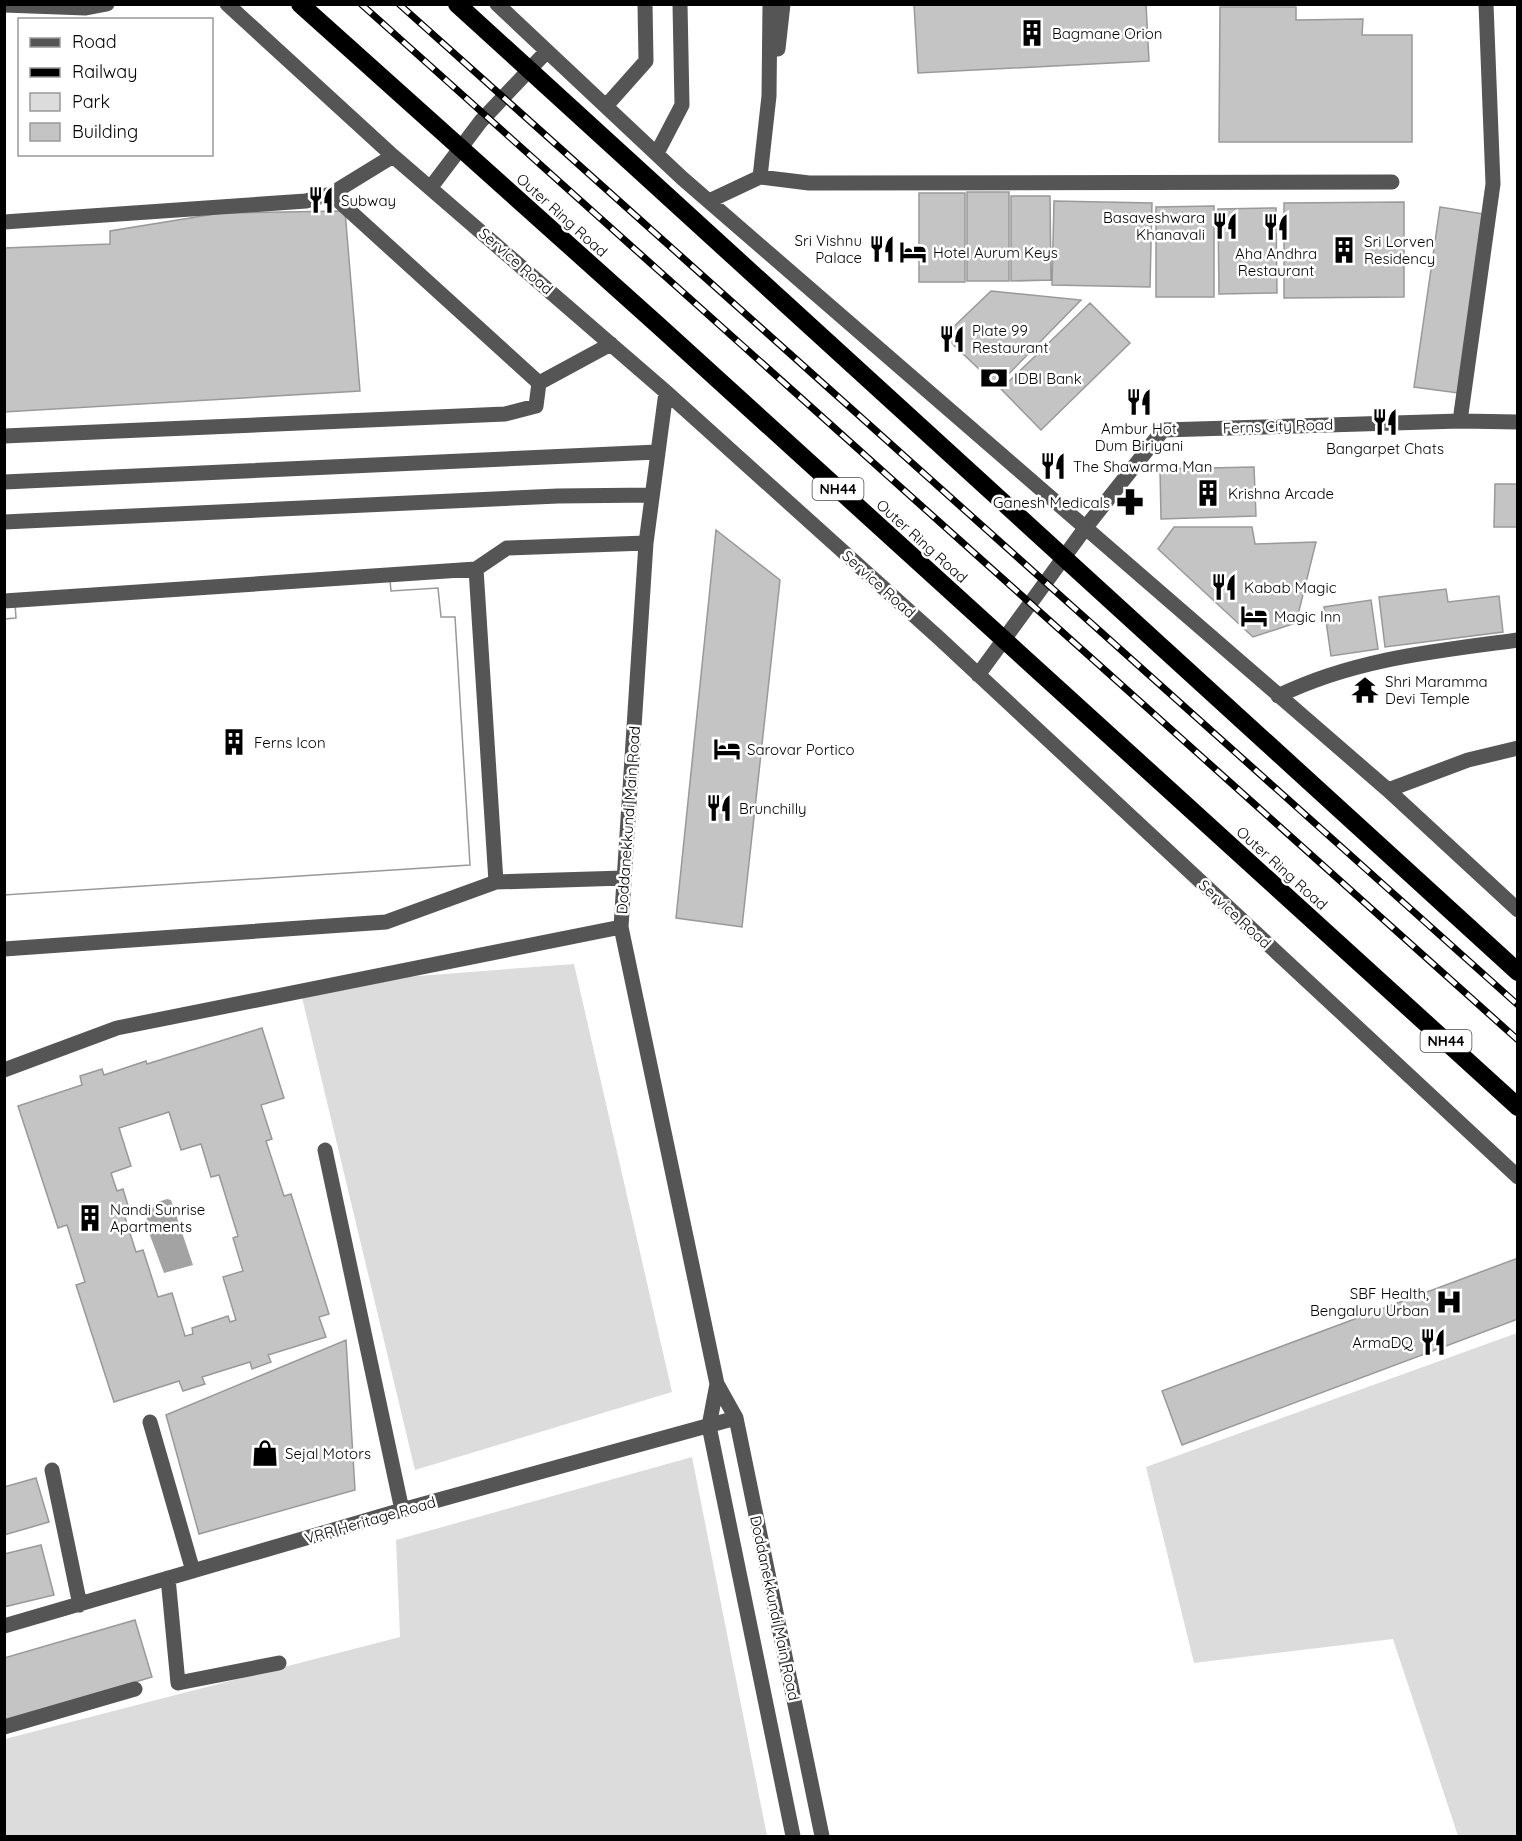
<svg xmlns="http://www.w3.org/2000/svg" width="1522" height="1841" font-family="Quicksand,sans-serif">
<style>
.green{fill:#dcdcdc}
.water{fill:#a3a3a3}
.building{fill:#c4c4c4;stroke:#999;stroke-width:1.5;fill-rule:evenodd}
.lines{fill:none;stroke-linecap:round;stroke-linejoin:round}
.minor{stroke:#555;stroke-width:15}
.highway{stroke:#000;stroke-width:18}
.rail-casing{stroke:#000;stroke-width:7}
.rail{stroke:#fff;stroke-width:4.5;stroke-dasharray:14;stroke-linecap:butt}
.labels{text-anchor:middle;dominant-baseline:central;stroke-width:5;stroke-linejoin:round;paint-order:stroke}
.shield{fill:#fff;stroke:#4c4c4c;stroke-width:1.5}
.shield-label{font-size:14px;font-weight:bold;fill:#000}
.poi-label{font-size:15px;fill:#000;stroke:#fff;text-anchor:start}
.street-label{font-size:15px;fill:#000;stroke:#fff}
</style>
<rect width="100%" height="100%" fill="#fff"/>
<!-- green -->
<path class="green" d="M574 964 672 1392 415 1470 299 985Z
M1517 1333V1836H1458L1393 1639 1194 1663 1146 1467Z
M692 1457 767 1836H5V1739L400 1637 396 1540Z"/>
<!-- water -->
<path class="water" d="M167 1199 171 1200 193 1265 164 1273 145 1222 155 1203Z"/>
<!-- building -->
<path class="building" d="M914 4H1146L1149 61 918 73Z
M1220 7H1296V20L1363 19 1362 35H1412V142H1219Z
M967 192H1009V281H967Z
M919 193H965V282H919Z
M1011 196H1050L1051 280 1011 281Z
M1054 201 1152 203 1150 287 1052 285Z
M1404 202V297L1284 298V203Z
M1214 206V297H1156V207Z
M1440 207 1484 214 1458 393 1414 387Z
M1276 208 1277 293 1219 294 1218 209Z
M345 211 360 391 4 412V248L110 244V231L221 213Z
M991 291 1081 300 997 386 944 336Z
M1090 303 1130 343 1041 430 1001 389Z
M1254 467 1256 516 1161 519 1160 469Z
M1495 484H1518V527H1494Z
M1174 527H1252L1255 544 1316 542 1296 623 1253 637 1158 549Z
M716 530 780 580 742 927 676 918Z
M390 580 391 591 438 588 441 617H455L470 865 4 895V619L16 618 15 603Z
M390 580 391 591 438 588 441 617H455L470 865 4 895V619L16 618 15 603Z
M1446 589 1448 602 1499 596 1503 632 1385 647 1379 597Z
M1371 600 1378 649 1331 656 1324 607Z
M262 1028 284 1098 261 1105 272 1139 266 1141 284 1196 291 1194 329 1314 319 1317 326 1337 268 1355 271 1362 252 1369 250 1362 202 1377 205 1384 183 1391 179 1381 114 1402 76 1285 85 1282 67 1225 58 1228 18 1106 82 1085 80 1076 102 1069 104 1075 146 1061 147 1064ZM169 1112 181 1150 201 1144 211 1177 219 1175 238 1236 233 1238 243 1271 223 1277 236 1320 230 1322 228 1316 192 1328 193 1334 185 1336 172 1293 158 1297 143 1250 136 1252 123 1211 129 1209 123 1189 117 1191 111 1173 131 1166 119 1128Z
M1518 1258V1319L1182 1445 1162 1391Z
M346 1340 355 1490 199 1534 166 1415Z
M36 1478 49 1522 4 1535V1487Z
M41 1545 54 1595 4 1607V1554Z
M135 1620 152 1677 4 1721V1658Z"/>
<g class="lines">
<!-- minor -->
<path class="minor" d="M227 4 393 156 666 392 939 638 1518 1177
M497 4 682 178 1388 790 1518 910
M4 5 86 8 107 4
M778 49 783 4
M606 106 646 61 645 4
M657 153 682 105 680 4
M760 177 769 96 770 4
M431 187 481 121 547 51
M709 201 760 177 809 183 1392 182
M4 222 306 201 331 194 393 156
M539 383 611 344
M666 392 646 543 621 927 717 1384 736 1418 822 1836
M1460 421 1493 184 1486 4
M4 436 505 414 536 406 539 383 331 194
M4 482 657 452
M4 522 558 496 652 495
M476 569 496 882
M4 601 476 569 507 548 646 543
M978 675 1086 527 1163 430 1460 421 1518 422
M1278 696C1354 659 1435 651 1518 640
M1388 790 1468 760 1518 748
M4 949 386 922 496 882 624 878
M4 1070 117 1028 621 927
M325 1150 402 1510
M717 1384 709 1426 793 1836
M150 1422 193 1571
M52 1470 80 1605
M168 1578 178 1683 279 1663
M4 1626 402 1510 736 1418
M4 1727 135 1689"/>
<!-- highway -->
<path class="highway" d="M300 4 659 326 1518 1107
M457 4 1518 972"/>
<defs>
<path id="rail" d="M361 4 1518 1040
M399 4 1518 1005"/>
</defs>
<!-- rail casing -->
<use href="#rail" class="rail-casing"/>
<!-- rail -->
<use href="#rail" class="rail"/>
</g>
<!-- icons -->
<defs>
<symbol id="building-bare" viewBox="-9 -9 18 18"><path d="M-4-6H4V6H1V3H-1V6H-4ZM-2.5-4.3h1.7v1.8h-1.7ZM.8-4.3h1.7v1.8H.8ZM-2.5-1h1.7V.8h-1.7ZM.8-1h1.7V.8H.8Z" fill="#000" stroke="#fff" stroke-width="2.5" paint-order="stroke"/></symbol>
<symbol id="restaurant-bare" viewBox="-9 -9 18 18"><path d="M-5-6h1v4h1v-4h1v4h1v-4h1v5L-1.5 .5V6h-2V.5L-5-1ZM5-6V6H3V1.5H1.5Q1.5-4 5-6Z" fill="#000" stroke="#fff" stroke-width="2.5" paint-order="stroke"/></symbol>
<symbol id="hotel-bare" viewBox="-9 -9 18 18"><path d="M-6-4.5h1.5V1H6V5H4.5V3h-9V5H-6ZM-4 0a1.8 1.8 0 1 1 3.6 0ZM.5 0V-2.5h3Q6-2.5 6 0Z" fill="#000" stroke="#fff" stroke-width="2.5" paint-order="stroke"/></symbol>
<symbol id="bank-bare" viewBox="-9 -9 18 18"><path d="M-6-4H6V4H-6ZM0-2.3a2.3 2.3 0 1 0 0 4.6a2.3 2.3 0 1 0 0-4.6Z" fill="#000" stroke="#fff" stroke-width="2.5" paint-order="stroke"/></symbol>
<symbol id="pharmacy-bare" viewBox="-9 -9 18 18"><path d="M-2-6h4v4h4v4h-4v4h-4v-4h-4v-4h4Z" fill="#000" stroke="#fff" stroke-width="2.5" paint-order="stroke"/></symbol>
<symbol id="temple-bare" viewBox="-9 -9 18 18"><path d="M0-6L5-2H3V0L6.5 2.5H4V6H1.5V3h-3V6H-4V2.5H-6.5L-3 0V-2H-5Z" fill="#000" stroke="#fff" stroke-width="2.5" paint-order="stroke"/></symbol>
<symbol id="hospital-bare" viewBox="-9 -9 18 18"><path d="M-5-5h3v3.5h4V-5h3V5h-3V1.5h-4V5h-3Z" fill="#000" stroke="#fff" stroke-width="2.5" paint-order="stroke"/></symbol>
<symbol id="shop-bare" viewBox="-9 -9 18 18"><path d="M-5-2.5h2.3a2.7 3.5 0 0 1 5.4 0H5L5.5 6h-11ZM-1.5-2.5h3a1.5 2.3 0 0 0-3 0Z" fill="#000" stroke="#fff" stroke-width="2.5" paint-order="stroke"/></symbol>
</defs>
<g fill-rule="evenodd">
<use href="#building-bare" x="1013" y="14" width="38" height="38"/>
<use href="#restaurant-bare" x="302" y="181" width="38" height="38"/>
<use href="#restaurant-bare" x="1206" y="207" width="38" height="38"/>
<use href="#restaurant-bare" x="1257" y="208" width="38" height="38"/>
<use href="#restaurant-bare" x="863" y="230" width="38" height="38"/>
<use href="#building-bare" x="1325" y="231" width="38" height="38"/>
<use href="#hotel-bare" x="894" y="233" width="38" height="38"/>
<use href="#restaurant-bare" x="933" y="320" width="38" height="38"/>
<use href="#bank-bare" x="975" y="359" width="38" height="38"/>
<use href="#restaurant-bare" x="1120" y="383" width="38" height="38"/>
<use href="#restaurant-bare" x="1366" y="403" width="38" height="38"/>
<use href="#restaurant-bare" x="1034" y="447" width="38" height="38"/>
<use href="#building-bare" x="1189" y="474" width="38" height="38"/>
<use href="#pharmacy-bare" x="1111" y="483" width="38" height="38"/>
<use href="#restaurant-bare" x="1205" y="568" width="38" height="38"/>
<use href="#hotel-bare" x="1235" y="597" width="38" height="38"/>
<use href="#temple-bare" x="1346" y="671" width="38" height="38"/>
<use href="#building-bare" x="215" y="723" width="38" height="38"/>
<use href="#hotel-bare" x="708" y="730" width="38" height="38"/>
<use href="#restaurant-bare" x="700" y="789" width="38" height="38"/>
<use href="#building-bare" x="71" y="1199" width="38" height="38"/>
<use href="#hospital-bare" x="1430" y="1283" width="38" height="38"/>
<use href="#restaurant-bare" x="1414" y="1323" width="38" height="38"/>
<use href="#shop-bare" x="246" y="1434" width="38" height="38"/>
</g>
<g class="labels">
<!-- shield labels -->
<g class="shield">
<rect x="812.5" y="478" width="51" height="22" rx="4.5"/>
<rect x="1420.5" y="1030" width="51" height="22" rx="4.5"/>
</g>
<g class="shield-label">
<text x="838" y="489">NH44</text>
<text x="1446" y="1041">NH44</text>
</g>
<!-- poi labels -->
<g class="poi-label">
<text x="1052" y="33">Bagmane Orion</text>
<text x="341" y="200">Subway</text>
<text x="1205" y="217" text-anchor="end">Basaveshwara<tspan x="1205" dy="17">Khanavali</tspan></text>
<text x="862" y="240" text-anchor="end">Sri Vishnu<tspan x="862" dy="17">Palace</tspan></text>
<text x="1364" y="241">Sri Lorven<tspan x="1364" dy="17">Residency</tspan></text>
<text x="933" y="252">Hotel Aurum Keys</text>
<text x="1276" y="253" text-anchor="middle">Aha Andhra<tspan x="1276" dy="17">Restaurant</tspan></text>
<text x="972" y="330">Plate 99<tspan x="972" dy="17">Restaurant</tspan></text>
<text x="1014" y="378">IDBI Bank</text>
<text x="1139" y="428" text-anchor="middle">Ambur Hot<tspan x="1139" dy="17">Dum Biriyani</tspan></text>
<text x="1385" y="448" text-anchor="middle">Bangarpet Chats</text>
<text x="1073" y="466">The Shawarma Man</text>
<text x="1228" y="493">Krishna Arcade</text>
<text x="1110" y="502" text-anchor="end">Ganesh Medicals</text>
<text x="1244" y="587">Kabab Magic</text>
<text x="1274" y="616">Magic Inn</text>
<text x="1385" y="681">Shri Maramma<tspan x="1385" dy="17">Devi Temple</tspan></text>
<text x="254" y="742">Ferns Icon</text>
<text x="747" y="749">Sarovar Portico</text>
<text x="739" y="808">Brunchilly</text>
<text x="110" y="1209">Nandi Sunrise<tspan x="110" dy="17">Apartments</tspan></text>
<text x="1429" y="1293" text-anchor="end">SBF Health,<tspan x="1429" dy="17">Bengaluru Urban</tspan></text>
<text x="1413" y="1342" text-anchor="end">ArmaDQ</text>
<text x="285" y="1453">Sejal Motors</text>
</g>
<!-- street labels -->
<g class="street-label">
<text transform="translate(562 215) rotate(42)">Outer Ring Road</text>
<text transform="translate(516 261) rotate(41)">Service Road</text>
<text transform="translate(1278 426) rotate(-2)">Ferns City Road</text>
<text transform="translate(922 541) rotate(42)">Outer Ring Road</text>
<text transform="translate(879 584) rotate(42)">Service Road</text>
<text transform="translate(628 820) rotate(-86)">Doddanekkundi Main Road</text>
<text transform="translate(1282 868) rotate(42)">Outer Ring Road</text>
<text transform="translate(1235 914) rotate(43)">Service Road</text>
<text transform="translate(370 1520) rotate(-16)">VRR Heritage Road</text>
<text transform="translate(775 1608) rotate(78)">Doddanekkundi Main Road</text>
</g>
</g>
<!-- border -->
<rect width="1522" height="1841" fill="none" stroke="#000000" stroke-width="12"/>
<!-- legend -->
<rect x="18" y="18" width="195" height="138" fill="#ffffff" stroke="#999999" stroke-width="1.5"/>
<rect x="30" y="38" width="30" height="9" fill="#555555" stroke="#999999" stroke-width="1.5"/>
<text x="72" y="48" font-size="18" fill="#000000">Road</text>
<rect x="30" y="68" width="30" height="9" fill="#000000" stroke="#999999" stroke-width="1.5"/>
<text x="72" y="78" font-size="18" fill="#000000">Railway</text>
<rect x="30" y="93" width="30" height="18" fill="#dcdcdc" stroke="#999999" stroke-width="1.5"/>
<text x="72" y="108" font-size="18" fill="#000000">Park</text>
<rect x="30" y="123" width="30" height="18" fill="#c4c4c4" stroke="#999999" stroke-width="1.5"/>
<text x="72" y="138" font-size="18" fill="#000000">Building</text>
</svg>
